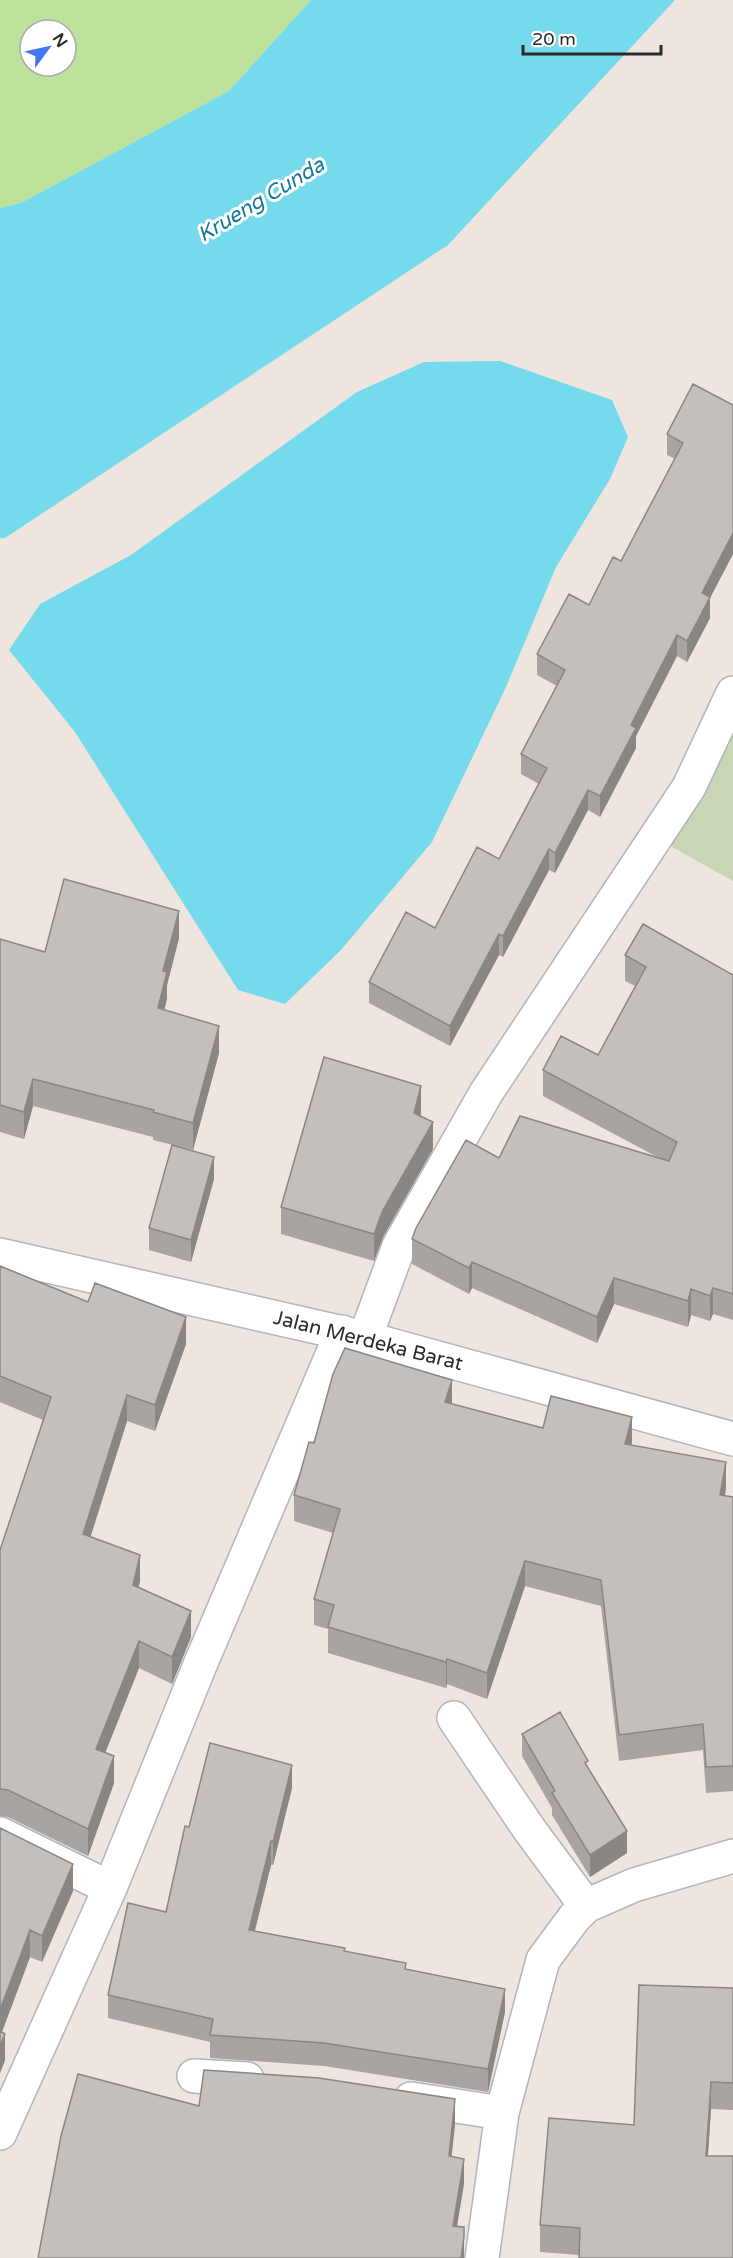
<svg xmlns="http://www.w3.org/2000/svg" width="733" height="2258" font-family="'Varela Round',sans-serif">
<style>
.green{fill:#bce29c;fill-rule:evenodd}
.cemetery{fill:#c9d6b6}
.water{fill:#74daec}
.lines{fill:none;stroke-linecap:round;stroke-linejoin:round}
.minor-casing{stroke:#b1b5bf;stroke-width:36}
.secondary-casing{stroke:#b1b5bf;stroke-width:36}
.minor{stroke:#fff;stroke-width:33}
.secondary{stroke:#fff;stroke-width:33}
.wall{fill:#a9a4a1}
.shaded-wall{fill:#8a8683}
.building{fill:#c5bfbb;stroke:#8a8683;stroke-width:1.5}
.labels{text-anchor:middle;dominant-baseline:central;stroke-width:6;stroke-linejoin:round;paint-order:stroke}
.street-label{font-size:20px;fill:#2b2b2b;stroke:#fff}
.water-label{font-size:21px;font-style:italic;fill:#117a9a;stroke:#fff}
</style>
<rect width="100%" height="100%" fill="#ede5de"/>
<!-- green -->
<path class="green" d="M0 0H311L229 91 21 203 0 208ZM30 30H66V66H30Z"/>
<!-- cemetery -->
<path class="cemetery" d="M733 687V881L656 838Z"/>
<!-- water -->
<path class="water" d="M311 0H675L448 245 5 538H0V208L21 203 229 91Z
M500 361 612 400 628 437 610 479 556 567 506 687 432 842 341 950 285 1004 238 990 75 732 9 650 40 604 131 555 357 392 424 362Z"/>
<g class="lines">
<defs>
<path id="minor" d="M365 1338 399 1246 486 1093 689 787 733 693
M454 1718 529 1829 586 1906
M0 1834 110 1888
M194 2076 247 2079
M411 2099 502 2113
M0 2133 110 1888 200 1665 342 1332
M482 2258 502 2113 543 1960 574 1918 586 1906 634 1885 733 1856"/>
<path id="secondary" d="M0 1255 365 1338 733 1439"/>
</defs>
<!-- minor casing -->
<use href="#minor" class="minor-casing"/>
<!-- secondary casing -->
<use href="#secondary" class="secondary-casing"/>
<!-- minor -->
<use href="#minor" class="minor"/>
<!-- secondary -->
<use href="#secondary" class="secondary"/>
</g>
<!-- wall -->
<path class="wall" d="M733 405V554L710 598V618L687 662 677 656 636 736V748L600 817 588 810 555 873 549 870 503 957 499 955 450 1046 369 1003V982L435 928 499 859 539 784 521 774V754L557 686 537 675V654L589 605 621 561 675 459 667 455V434Z
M179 938 167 985V999L164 1010 219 1053 193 1150 153 1140V1137L33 1106 24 1139 0 1132V939L45 952Z
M625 955 733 975V1320L713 1314 710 1321 691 1315 688 1327 614 1304 597 1343 472 1288 469 1294 412 1264V1239L499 1158H659L543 1096V1070L598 1055 635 986 625 981Z
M421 1113V1116L433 1149 383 1237 374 1261 281 1234V1207Z
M214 1179 191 1262 149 1250V1228Z
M0 1266 186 1344 155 1431 127 1421 90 1537 140 1581 138 1588 191 1637 172 1684 139 1668 105 1753 114 1783 88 1856 8 1817 0 1816V1550L43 1420 0 1402Z
M452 1404 543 1428 632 1443 631 1445 726 1488 725 1496 733 1497V1791L706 1793 703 1750 619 1761 601 1606 525 1586 487 1699 447 1684 446 1688 328 1653V1629L314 1625V1599L333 1533 294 1521V1495L314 1443Z
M522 1734 588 1768 627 1853 590 1877 552 1815V1808L522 1756Z
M292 1788 273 1865H271L255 1931 345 1951 406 1969 505 2012 488 2092 324 2066 210 2058V2042L108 2018V1995L166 1912 189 1827Z
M0 1828 73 1891 42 1962 30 1957 2 2032 5 2060 0 2073Z
M733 1988V2110L711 2109 708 2156 579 2255 540 2252V2225L634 2125Z"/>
<!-- shaded-wall -->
<path class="shaded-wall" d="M733 533V554L710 598V618L687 662V641L702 593Z
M677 635V656L636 736V748L600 817V796L631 725Z
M588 790V810L555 873V853Z
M549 849V870L503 957V936Z
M179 911V938L167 985V999L158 1035V1008L163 971Z
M499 934V955L450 1046V1026Z
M219 1026V1053L193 1150V1123Z
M33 1079V1106L24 1139V1112Z
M421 1086V1113L414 1139V1113Z
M433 1122V1149L383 1237 374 1261V1234L383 1210Z
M214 1157V1179L191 1262V1240Z
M472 1262V1288L469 1294V1268Z
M614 1278V1304L597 1343V1317Z
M713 1288V1314L710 1321V1296Z
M691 1289V1315L688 1327V1301Z
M186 1317V1344L155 1431V1405Z
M452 1380V1405L445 1402Z
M127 1395V1421L83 1561V1534Z
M632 1417V1443L625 1470V1444Z
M726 1462V1488L720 1521V1495Z
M140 1555V1581L133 1612V1585Z
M525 1561V1586L487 1699V1673Z
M191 1611V1637L172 1684V1657Z
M139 1641V1668L96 1776V1749Z
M447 1659V1684L446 1688V1662Z
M114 1756V1783L88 1856V1829Z
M292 1765V1788L273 1865V1842Z
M627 1831V1853L590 1877V1855Z
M271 1841V1865L249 1953V1930Z
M73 1864V1891L42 1962V1936Z
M30 1930V1957L0 2037V2010Z
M505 1989V2012L488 2092V2069Z
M5 2034V2060L0 2073V2046Z
M711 2082V2109L706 2183V2156Z
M455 2099V2125L449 2181V2156Z
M464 2159V2184L453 2251V2226Z
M464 2237V2258H461Z"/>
<!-- building -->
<path class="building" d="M693 384 733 405V533L702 593 710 597 687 641 677 635 631 725 636 728 600 796 588 790 555 853 549 849 503 936 499 934 450 1026 369 982 406 912 435 928 477 847 499 859 547 768 521 754 565 670 537 654 569 594 589 605 613 557 621 561 683 443 667 434Z
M64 879 179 911 163 971 167 972 158 1008 219 1026 193 1123 153 1112 154 1110 33 1079 24 1112 0 1105V939L45 952Z
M643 924 733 975V1294L713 1288 710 1296 691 1289 688 1301 614 1278 597 1317 472 1262 469 1268 412 1239 416 1228 466 1140 499 1158 520 1116 669 1161 677 1142 543 1070 561 1036 598 1055 646 967 625 955Z
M324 1057 421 1086 414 1113 433 1122 383 1210 374 1234 281 1207Z
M172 1145 214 1157 191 1240 149 1228Z
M0 1266 88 1302 95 1283 186 1317 155 1405 127 1395 83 1534 140 1555 133 1585 191 1611 172 1657 139 1641 96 1749 114 1756 88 1829 8 1790 0 1789V1550L51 1397 0 1376Z
M345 1348 452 1380 445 1402 543 1428 551 1396 632 1417 625 1444 726 1462 720 1495 733 1497V1766L706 1767 703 1724 619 1735 601 1580 525 1561 487 1673 447 1659 446 1662 328 1627 334 1605 314 1599 340 1509 294 1495 309 1442 314 1443 333 1374Z
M560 1712 588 1761 585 1763 627 1831 590 1855 552 1793 555 1791 522 1734Z
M210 1743 292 1765 273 1842 271 1841 249 1930 345 1948 344 1951 406 1963 405 1969 505 1989 488 2069 324 2043 210 2035 213 2019 108 1995 128 1903 166 1912 185 1826 189 1827Z
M0 1828 73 1864 42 1936 30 1930 0 2010Z
M639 1985 733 1988V2083L711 2082 706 2156H733V2258H579L580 2228 540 2225 549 2118 634 2125Z
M0 2031 5 2034 0 2046Z
M204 2070 319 2078 455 2099 449 2156 464 2159 453 2226 464 2227V2237L461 2258H38L61 2136 78 2074 199 2106Z"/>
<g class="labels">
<!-- street labels -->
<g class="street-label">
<text transform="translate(368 1341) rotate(14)">Jalan Merdeka Barat</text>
</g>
<!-- water labels -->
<g class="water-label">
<text transform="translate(261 200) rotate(-31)">Krueng Cunda</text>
</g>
</g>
<!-- north arrow -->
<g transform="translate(48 48) rotate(57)"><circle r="28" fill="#ffffff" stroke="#aaaaaa" stroke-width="1.5"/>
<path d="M0-4.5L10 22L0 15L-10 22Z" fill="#4378f5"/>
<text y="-9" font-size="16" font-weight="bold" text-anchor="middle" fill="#2b2b2b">N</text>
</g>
<!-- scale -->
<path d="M523 45v9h138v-9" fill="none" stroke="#2b2b2b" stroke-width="3"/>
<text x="532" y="45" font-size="18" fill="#2b2b2b" stroke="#ffffff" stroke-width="4.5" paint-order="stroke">20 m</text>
</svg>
